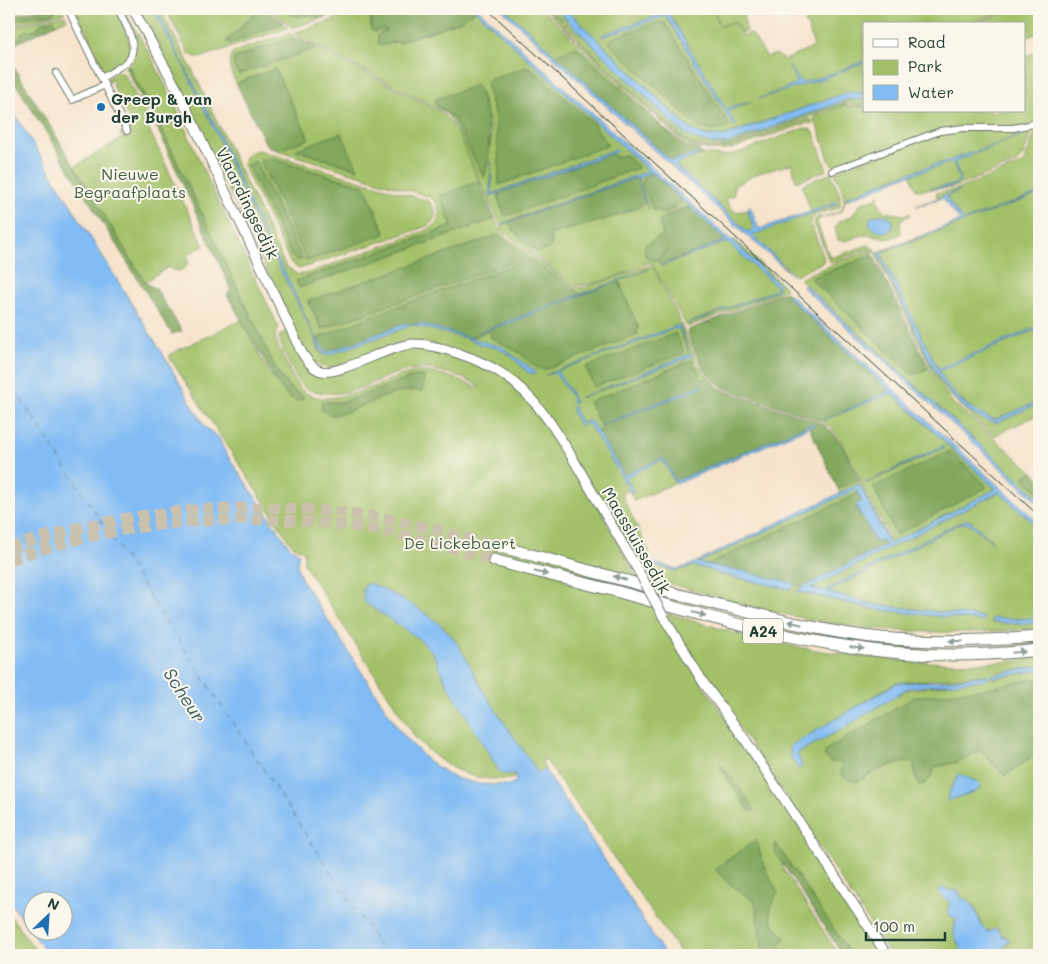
<svg xmlns="http://www.w3.org/2000/svg" width="1048" height="964" font-family="Mali,sans-serif">
<style>
.green{fill:#a3c169;stroke:#617f4e;fill-rule:evenodd}
.forest{fill:#82a75d;stroke:#507248}
.water{fill:#82bcf4;stroke:#507c94;fill-rule:evenodd}
.lines{fill:none;stroke-linecap:round;stroke-linejoin:round}
.ferry{stroke:#385d64;stroke-width:1;stroke-dasharray:6 5;stroke-linecap:butt}
.highway-tunnel{stroke:#cbc2ad;stroke-width:11;stroke-dasharray:11 5.5;stroke-linecap:butt}
.street-casing{stroke:#6a7769;stroke-width:8}
.secondary-casing{stroke:#6a7769;stroke-width:11}
.highway-casing{stroke:#6a7769;stroke-width:13}
.street{stroke:#fff;stroke-width:6}
.secondary{stroke:#fff;stroke-width:9}
.highway{stroke:#fff;stroke-width:11}
.tram{stroke:#1f3d34;stroke-width:1}
.secondary-bridge-casing{stroke:#6a7769;stroke-width:11;stroke-linecap:butt}
.secondary-bridge{stroke:#fff;stroke-width:9}
.oneway{fill:#8f9e9a}
.poi-dot{fill:#1f6fb2;stroke:#fbf7ec;stroke-width:2}
.labels{text-anchor:middle;dominant-baseline:central;stroke-width:4;stroke-linejoin:round;paint-order:stroke}
.shield{fill:#fbf7ec;stroke:#61756b;stroke-width:1}
.shield-label{font-size:15px;font-weight:bold;fill:#1f3d34}
.poi-label{font-size:16px;font-weight:bold;fill:#1f3d34;stroke:#fbf7ec;text-anchor:start}
.park-label{font-size:16px;fill:#405e41;stroke:#fbf7ec}
.street-label{font-size:16px;fill:#1f3d34;stroke:#fbf7ec}
.water-label{font-size:18px;font-style:italic;fill:#385d64;stroke:#fbf7ec}
</style>
<rect width="100%" height="100%" fill="#fbf7ec"/>
<filter id="ink" filterUnits="userSpaceOnUse"><feTurbulence type="fractalNoise" baseFrequency=".02" numOctaves="2"/><feDisplacementMap in="SourceGraphic" scale="10" xChannelSelector="R" yChannelSelector="G"/><feConvolveMatrix kernelMatrix="1 2 1 2 8 2 1 2 1" color-interpolation-filters="sRGB"/></filter>
<filter id="wash" filterUnits="userSpaceOnUse"><feTurbulence type="fractalNoise" baseFrequency=".0096" numOctaves="4" result="noise"/><feDisplacementMap in="SourceGraphic" scale="20" xChannelSelector="R" yChannelSelector="G"/><feGaussianBlur stdDeviation="1.12" result="paint"/><feColorMatrix in="noise" values="0 0 0 0 0 0 0 0 0 0 0 0 0 0 0 0 0 1.4 0 .05"/><feComposite in="paint" operator="in"/></filter>
<g filter="url(#wash)">
<rect width="100%" height="100%" fill="#f6e3cb"/>
<!-- green -->
<path class="green" d="M55 9H62L65 13 18 23 9 29V21L34 16 51 14Z
M75 9H115C122 23 138 47 124 61 120 65 112 68 107 71L101 69 99 66 102 64Z
M124 9 153 60 179 114 210 184 279 328 275 335C277 346 283 357 288 367 291 374 294 381 299 387 316 408 355 393 375 386 388 381 402 374 415 372 436 370 460 380 478 388L479 386C464 377 435 367 417 369 381 372 357 400 318 392 311 391 305 389 301 384 297 381 295 376 293 371 287 360 281 348 279 336L289 329C300 354 308 380 340 372 361 364 382 352 403 348 426 344 462 356 483 366L484 361C459 349 420 337 393 345 372 351 353 362 331 368 316 368 311 359 303 348 250 234 197 119 136 9H160L192 69 285 265 298 275 308 273 430 229C442 220 442 206 430 197L277 150 309 139 275 69 239 82 237 85C232 74 225 64 233 52L291 33 294 37 234 58V66L237 73 240 74 317 48 439 111C457 122 470 162 479 181L440 196 452 226 296 281 299 288 495 219 504 235 574 287 584 288 648 266 653 267 676 312 697 363 709 378 703 381 694 364 700 377 664 397 695 452 697 463 670 473 675 483 634 501 629 490 622 495 649 552 650 564 676 571 693 566 708 569 719 574 788 589 796 584 803 587 798 592 874 609 983 621V617L877 605 827 592 959 524 969 523 992 542 967 520 956 524 824 591 810 588 999 492 1039 528V618L1019 619 993 618 991 622 1020 624 1039 623V628C959 636 876 633 797 617 746 606 696 591 646 577L607 508 601 512 630 566 689 665 747 748 885 955H851L783 854 782 867 839 955H682L545 759 542 761 545 770 538 773 533 766C527 770 517 778 510 779 505 780 499 779 494 779 460 778 438 761 415 737L304 564V551L293 546 286 536 169 357 171 356 170 354 241 320C255 345 271 385 296 401L303 399 302 396 290 388 278 373 159 124 128 65C145 52 131 25 123 10ZM341 133 357 169 295 150ZM498 235 526 257 322 329 308 302ZM530 259 580 294 619 281 638 327 637 335 630 338 611 287 490 327 489 331 469 338 416 323 323 354 320 353 315 340 374 315ZM416 376H424L423 383 416 382 343 408 322 407V402H342Z
M165 9H171L174 14 183 9H259L226 41 231 43 283 23 288 28 199 58 189 54Z
M267 9H288L292 14C302 16 310 14 319 18L345 9H352L292 28 288 24Z
M365 9H372L370 27 376 32 382 29 388 31 381 46 422 35 460 21 476 10 618 140 649 171 500 224 455 126 448 115 441 110 299 37 294 33ZM527 67 593 123 608 145 499 185V159L495 118 486 81ZM480 92C486 110 493 127 490 147L487 118 488 148 484 178 454 119 435 104ZM616 149 618 151 610 154 617 157 622 156 638 168 571 193 504 214 498 199 499 193 490 196 491 161V194Z
M505 9H542L664 128 685 145 700 150 699 153 686 148 674 139 576 47 555 55Z
M545 9 550 13 546 9H550L555 15 551 14 557 16 574 36 674 132C706 160 731 147 765 135 780 129 794 124 809 119L813 121V124L807 123 738 147 726 150H710L695 147 683 142 621 84Z
M552 9H557L573 26 683 132 703 142 730 143 849 99 864 100V106L848 103 841 105 730 146 708 147 689 142 678 134 587 47Z
M566 9H677L602 35V37L666 16 734 126 727 111 751 102 726 109 669 14 670 12 680 9H713L718 23 715 9H760L743 15 747 32 742 33C730 13 733 27 719 24L721 26 734 23 743 36 751 33 767 57 776 54 784 60 814 47 808 26 804 23 811 16 830 9H1010L967 24H864V61L810 82 864 63V93L851 92 722 136 701 134 687 126ZM659 22H662L698 127 610 44 620 35Z
M1015 9H1039V33L1024 38V24H972Z
M65 15 67 19 56 24 54 20 42 23 36 29 25 31 18 37 9 40V31L18 25Z
M1039 51V122L1020 127H958L837 168 830 163 819 130 814 120 815 117 844 105 864 107V111H1024V57Z
M118 71 124 74 150 122 148 127 204 246 188 254V263C183 272 175 273 168 267L145 282 74 167 122 138 120 134 129 129 128 126 131 124 112 84 114 83 113 80 107 83 108 78Z
M1039 124V401L995 420 980 414 966 404 949 389 928 351 880 251 963 221 946 197 955 192 937 198 936 193 955 190 1024 163 1035 132Z
M804 128 810 129 814 133 827 170 796 182 792 164 759 173 734 186V196L726 198 727 202 735 212 750 210 759 232 811 212 802 185 831 173 840 196V206L837 208 815 215 810 222 824 258 823 262 796 276 674 164 704 154 723 156 738 153Z
M1027 128 1030 129 1031 133 1023 156 1016 163 952 188 916 190 911 175 944 162 888 180 846 198 842 211 819 219 817 223 830 258 868 245 876 250 934 368 948 389 961 404 981 417 997 423 1039 403V414L994 436C969 414 951 400 933 371L875 253 867 249 833 262 829 261 814 222 816 218 820 216 821 218C827 216 837 214 841 210 849 201 839 183 835 174L837 171 945 131Z
M258 150 429 201 435 210C436 218 432 224 425 227L299 269 290 262 243 165C244 155 249 152 258 150ZM269 158 365 186 385 232 307 261 260 161ZM256 162 292 257 247 165Z
M652 172 692 208C681 207 666 214 659 221L663 235C656 241 644 241 644 252L661 256 664 251 669 248 658 260V263L661 266 727 242 777 286V289L778 284 733 242 735 240 786 288 779 293 687 327 653 265 648 263C629 270 590 291 571 284L502 230V225L508 222 519 237 537 251 552 244 550 236 552 234C574 227 630 216 645 202L648 208 638 178ZM642 184 675 207 665 213 653 210Z
M880 194 877 199 884 212 905 215 911 214 900 221 901 233C883 245 881 235 865 235 854 236 850 243 838 240L835 228 838 222 852 216 861 203 876 198Z
M865 252H870L873 255 810 278 913 375 929 368 953 403 1033 472 1023 476 1039 492V499L800 279 811 273Z
M890 392 996 489 889 544 859 485 840 493 838 489 859 480 889 540V535L839 438 831 427 821 421ZM943 446 944 448 941 449 866 484 865 483Z
M857 488 859 493 707 565 697 563Z
M666 613C707 624 749 639 792 646 871 660 959 669 1039 658V666L991 675 993 678 1039 670V678L982 689 827 749 844 763 857 782C873 772 891 762 910 762L914 766 916 780 932 776 935 767 958 762 981 750 1005 776 1039 752V955H996L1000 953 1010 940 1005 936 984 929 974 906 961 898 959 892 941 888 939 892 950 903 956 918 954 934 963 955H891L752 746 708 684ZM987 675 943 685 905 690 842 729 799 752 797 755 799 760 797 766 791 756V746L895 683ZM959 775 978 782 950 791Z
M9 914 39 955H12L9 951Z"/>
<!-- forest -->
<path class="forest" d="M40 9H55V12L51 14 34 16 9 21V16Z
M259 9H265L283 23 231 43 226 42Z
M288 9H345L319 18 311 14 296 17Z
M372 9H474L476 10 460 21 404 40 401 43 397 41 381 46 378 44 377 35 387 30 383 29 373 32 371 30Z
M54 20 56 24 9 47V40L18 37 25 31 36 29 41 23Z
M659 22 665 23 730 126 714 131 698 127 610 44 609 41 620 35Z
M294 37 317 48 239 74 237 73 234 66V58Z
M576 47 674 139 686 148 704 154 674 164 555 55Z
M9 59 145 282 156 289 182 331 172 334 9 73Z
M128 65 159 124 278 373 290 388 303 396V399L296 401 287 395 277 382 227 295 231 289 157 128 125 67Z
M527 67 531 68 593 123 608 145 499 185V159L495 118 486 81Z
M275 69 309 139 277 150 269 147 265 142 237 85 239 82Z
M476 85C489 107 493 155 484 178L454 119 435 104 436 99Z
M341 133 358 169 295 150Z
M610 154 617 157 626 155 638 166V168L507 216C501 211 498 201 499 193Z
M268 158 364 186 385 234 307 261 260 160Z
M255 161 303 260H298L292 257 247 165Z
M652 173 683 201 663 214 658 210H653L642 184 645 175Z
M635 178H637L645 202 641 206 606 219 552 234 550 236 552 244 548 249 537 252 519 237 508 222Z
M479 181 495 219 299 288 296 281 452 226 440 196Z
M686 208H692L723 237 724 241 660 265 658 263V260L669 248 655 261 645 256V245L663 235 659 221 660 219Z
M499 235 527 257 322 329 308 301Z
M873 255 929 368 913 375 810 278Z
M530 259 580 294 619 281 638 327 637 335 544 370C532 367 527 358 518 352 509 346 499 343 490 337V331L469 338 416 323 323 354 320 353 315 339 374 315Z
M786 292 893 390 821 421 727 389C704 379 696 354 687 333L688 330Z
M676 333 684 353 594 387 586 367Z
M692 360 703 380 709 378 718 387 726 391 818 422C839 430 848 460 859 480L838 489 809 427 813 425V423L676 481 663 458 624 475 597 432 602 429 589 402Z
M416 376H424L423 391C392 387 364 409 335 415H331L321 409 322 402H342Z
M950 451 985 484 986 488 896 535 873 487Z
M1033 472 1039 478V492L1023 478Z
M859 493 862 501 856 506 875 541 882 540 886 545 805 587 747 572 707 565Z
M1039 678V752L1004 776 981 750 958 762 935 767 932 776 925 784 918 785 914 766 910 762C891 762 873 772 857 782L848 779 841 775 843 763 830 762 824 755 827 749 915 697 982 689Z
M720 767H723L740 788 755 810 750 812Z
M756 840 765 868 778 893C765 916 769 919 785 938L779 946 788 955H766L763 953 755 902 727 882 715 869Z
M775 842 851 955H843L775 852Z"/>
<!-- water -->
<path class="water" d="M153 9H156L218 132 266 238 284 271 312 331 325 352H328L404 324H422L502 347 536 372 535 374 528 372 511 356 500 349 483 345 465 338 413 325 328 355 323 354 261 231 217 135 182 63Z
M474 9H478L732 241 734 240V242L778 284V289L776 291 687 324 775 290 777 287 727 242 661 266 724 241 725 239 652 172 638 178 648 209 637 178H635L501 225 649 171Z
M501 9H505L671 161 699 153V155L677 163 676 166 748 232 754 229 747 208 750 206 759 229 833 204 834 201 837 204 753 235 793 276 743 232 742 233V231Z
M557 9H566L686 126C698 135 711 137 725 136L848 92 864 93V100L849 99 730 143C710 146 693 141 678 128L573 26Z
M677 9H680L670 12 669 14 726 109 752 101 728 111 736 125 734 126 666 16 602 37V35Z
M864 61V63L822 79 758 99 796 84V80L788 65 801 83 834 73Z
M9 105 164 356 205 427 219 438 225 452 282 536 290 547 299 553C295 566 299 574 305 585L400 731 426 759 452 777 479 784 507 785 516 782 515 774H501L445 680 433 653 418 638 364 602 363 588 369 583C389 591 433 615 447 631 463 648 471 670 483 690 500 718 520 745 538 773L545 770 620 883 665 955H48L9 901ZM32 902H62V932H32Z
M1029 132 956 161 955 164C956 168 960 175 960 179 959 189 937 188 930 188L952 185 957 183 959 178 953 163 952 162 900 178 871 191 846 200V198L902 175 954 159Z
M616 149 618 151 490 196 491 161 492 194Z
M960 190 946 197 963 221 1039 193V194L882 252 881 254 938 369 1039 326V328L939 371C951 394 970 412 995 420L1039 401V403L999 422C983 424 962 407 953 396 936 377 926 352 915 329 903 304 890 279 878 253L960 221 943 198 916 206Z
M880 215 889 216 893 222V227L887 232C879 232 871 230 869 221L871 217Z
M649 269 510 323 477 333Z
M804 285 1034 494 1039 499V503L805 289 803 287Z
M789 294 1039 523V528L999 492 811 588 824 591 956 524 967 520 971 521 993 542 969 523 959 524 827 592 877 605 983 617V621L874 609 797 591 803 587 886 545 882 540 876 542 875 541 856 505 862 501 856 489 698 563 747 572 796 584 790 589 719 574 708 569 693 566 676 571 650 564 653 563 677 569 690 565 859 484 889 544 996 489 892 393 824 420 887 392 888 389 796 304 787 296Z
M679 325 689 352 679 329 677 328 557 371 570 391 575 402 573 403 570 394 555 373 545 375Z
M690 354 691 356 690 357 579 398Z
M702 385 703 387 601 426V425Z
M575 406V412L581 423 588 421 592 423 624 475 663 458 676 481 813 423 814 425 676 484 662 460 626 477 634 492 632 493 590 426 586 423 580 426 573 414 572 407Z
M943 446 944 447 941 449 865 483Z
M993 618 1019 619 1039 618V623L1020 624 991 622Z
M1039 666V670L992 678 991 675Z
M988 675 989 679 908 688 842 729 799 752 797 755 801 763V768H798L791 757 790 746 897 683 939 681Z
M959 774 978 782 981 786 977 791 947 801 950 791Z
M940 888 959 892 961 898C979 900 975 925 989 932L997 928 1001 934 1010 940 996 955H963L954 934 956 918 950 916 948 910 950 903 939 892Z"/>
<g class="lines">
<!-- ferry -->
<path class="ferry" d="M9 381 385 955"/>
</g>
</g>
<g filter="url(#ink)">
<g class="lines">
<!-- highway-tunnel -->
<path class="highway-tunnel" d="M9 548C128 507 263 497 387 519 425 526 461 537 498 546
M9 560C128 517 259 510 384 531 421 538 458 551 494 560"/>
<defs>
<path id="street" d="M68 9 127 131
M56 73 72 100 105 85
M102 78 127 62C141 48 125 23 118 9
M832 171 940 131 964 128H1013L1039 123"/>
<path id="secondary" d="M133 9 177 89 302 353C307 360 312 368 321 371 339 376 387 346 412 344 436 343 481 360 501 373 539 398 561 438 583 476 602 508 620 540 639 572
M663 616 703 682 744 738 887 955"/>
<path id="highway" d="M498 546C577 567 656 590 736 609 784 621 831 633 881 638 934 643 986 641 1039 637
M494 560C536 572 577 581 619 592 695 613 772 636 851 647 913 657 977 657 1039 650"/>
</defs>
<!-- street casing -->
<use href="#street" class="street-casing"/>
<!-- secondary casing -->
<use href="#secondary" class="secondary-casing"/>
<!-- highway casing -->
<use href="#highway" class="highway-casing"/>
<!-- street -->
<use href="#street" class="street"/>
<!-- secondary -->
<use href="#secondary" class="secondary"/>
<!-- highway -->
<use href="#highway" class="highway"/>
<!-- tram -->
<path class="tram" d="M487 9 1039 516"/>
<defs>
<path id="secondary-bridge" d="M639 572 663 616"/>
</defs>
<!-- secondary-bridge casing -->
<use href="#secondary-bridge" class="secondary-bridge-casing"/>
<!-- secondary-bridge -->
<use href="#secondary-bridge" class="secondary-bridge"/>
</g>
<!-- one-way arrows -->
<defs><path id="oneway-solid" d="M-6-.8H1V-3.2L6.5 0L1 3.2V.8H-6Z" transform="scale(1.25)"/></defs>
<g class="oneway">
<use href="#oneway-solid" transform="translate(541 573) rotate(14)"/>
<use href="#oneway-solid" transform="translate(620 578) rotate(-165)"/>
<use href="#oneway-solid" transform="translate(699 614) rotate(15)"/>
<use href="#oneway-solid" transform="translate(795 623) rotate(-167)"/>
<use href="#oneway-solid" transform="translate(956 641) rotate(-179)"/>
<use href="#oneway-solid" transform="translate(857 648) rotate(7)"/>
<use href="#oneway-solid" transform="translate(1019 652) rotate(-5)"/>
</g>
</g>
<!-- markers -->
<circle class="poi-dot" cx="101" cy="107" r="5"/>
<g class="labels">
<!-- shield labels -->
<rect class="shield" x="743" y="618.5" width="40" height="25" rx="4"/>
<g class="shield-label">
<text x="763" y="631">A24</text>
</g>
<!-- poi labels -->
<g class="poi-label">
<text x="111" y="98">Greep &amp; van<tspan x="111" dy="18">der Burgh</tspan></text>
</g>
<!-- park labels -->
<g class="park-label">
<text x="130" y="173">Nieuwe<tspan x="130" dy="18">Begraafplaats</tspan></text>
<text x="460" y="542">De Lickebaert</text>
</g>
<!-- street labels -->
<g class="street-label">
<text transform="translate(248 203) rotate(64)">Vlaardingsedijk</text>
<text transform="translate(637 540) rotate(60)">Maassluissedijk</text>
</g>
<!-- water labels -->
<g class="water-label">
<text transform="translate(185 695) rotate(57)">Scheur</text>
</g>
</g>
<!-- margin -->
<rect width="1048" height="964" fill="none" stroke="#fbf7ec" stroke-width="30"/>
<!-- legend -->
<rect x="863" y="22" width="162" height="90" fill="#fbf7ec" stroke="#a3ada2"/>
<rect x="873" y="39" width="25" height="8" fill="#ffffff" stroke="#a3ada2"/>
<text x="908" y="48" font-size="15" fill="#1f3d34">Road</text>
<rect x="873" y="60" width="25" height="15" fill="#a3c169" stroke="#a3ada2"/>
<text x="908" y="72" font-size="15" fill="#1f3d34">Park</text>
<rect x="873" y="85" width="25" height="15" fill="#82bcf4" stroke="#a3ada2"/>
<text x="908" y="98" font-size="15" fill="#1f3d34">Water</text>
<!-- north arrow -->
<g transform="translate(48 916) rotate(25)"><circle r="24" fill="#fbf7ec" stroke="#a3ada2"/>
<path d="M0-4L9 19L0 12L-9 19Z" fill="#1f6fb2"/>
<text y="-8" font-size="14" font-weight="bold" text-anchor="middle" fill="#1f3d34">N</text>
</g>
<!-- scale -->
<path d="M866 932v8h79v-8" fill="none" stroke="#1f3d34" stroke-width="2.5"/>
<text x="873" y="932" font-size="15" fill="#1f3d34" stroke="#fbf7ec" stroke-width="4" paint-order="stroke">100 m</text>
</svg>
